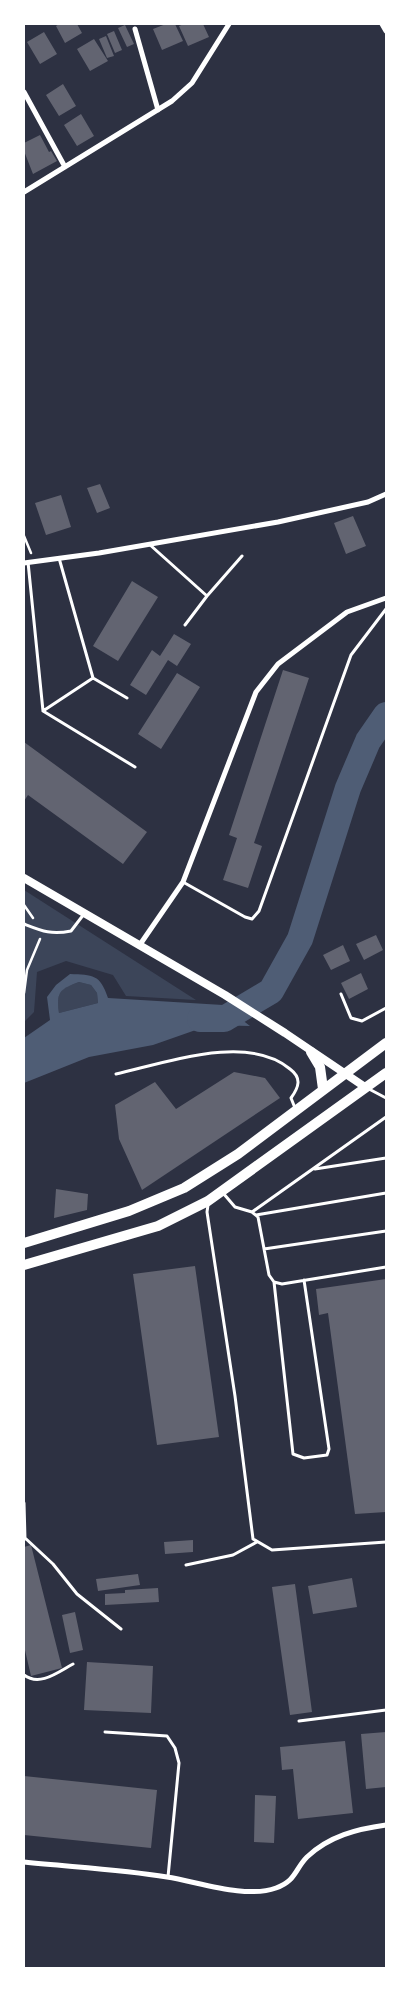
<svg xmlns="http://www.w3.org/2000/svg" width="410" height="1992" font-family="Barlow,sans-serif">
<style>
.green{fill:#3c4559}
.water{fill:#4f5d75;fill-rule:evenodd}
.lines{fill:none;stroke-linecap:round;stroke-linejoin:round}
.river{stroke:#4f5d75;stroke-width:26}
.building{fill:#626471}
.path{stroke:#fff;stroke-width:2.5}
.service{stroke:#fff;stroke-width:3}
.minor{stroke:#fff;stroke-width:5}
.tertiary{stroke:#fff;stroke-width:8}
.primary{stroke:#fff;stroke-width:10}
</style>
<rect width="100%" height="100%" fill="#2d3142"/>
<!-- green -->
<path class="green" d="M24 890 196 1000 126 996 113 975 66 961 37 972 34 1012 24 1022Z
M79 982 91 985 97 993 98 1003 59 1013C56 992 59 989 79 982Z"/>
<!-- water -->
<path class="water" d="M70 974C93 975 100 974 108 998L223 1005 250 1026 210 1025 153 1045 89 1057 24 1083V1038L50 1020 47 997 56 985ZM79 982 91 985 97 993 98 1003 59 1013C56 992 60 989 79 982Z"/>
<g class="lines">
<!-- river -->
<path class="river" d="M200 1019H224L271 991 300 939 348 788 368 741 386 715"/>
</g>
<!-- building -->
<path class="building" d="M59 24H77L82 33 65 43 56 26Z
M166 24H175L183 41 162 50 153 29Z
M184 24H203L209 37 188 46 179 26Z
M125 25 134 44 127 47 118 28Z
M114 31 122 50 115 53 107 34Z
M44 32 57 54 40 64 27 42Z
M106 36 114 56 107 58 99 39Z
M94 39 108 61 90 71 77 49Z
M63 84 76 106 59 116 46 95Z
M81 114 94 136 77 146 64 125Z
M40 135 49 152 51 151 57 161 33 174 24 151V143Z
M100 484 110 508 97 513 87 488Z
M61 495 71 527 46 535 35 503Z
M353 516 366 546 346 554 334 523Z
M132 581 158 597 118 661 93 646Z
M174 634 191 644 177 666 168 660 146 695 130 685 152 650 160 656Z
M283 670 309 678 254 843 262 846 248 888 223 880 237 838 229 835Z
M177 673 200 687 161 749 138 734Z
M24 742 147 832 123 864 28 795 24 801Z
M376 935 383 950 364 960 356 944Z
M343 945 350 961 331 970 323 955Z
M361 973 368 989 349 999 341 983Z
M234 1072 265 1078 280 1098 142 1190 119 1139 115 1105 155 1082 176 1109Z
M56 1189 88 1194 87 1210 54 1218Z
M195 1266 219 1437 157 1445 133 1274Z
M386 1279V1512L355 1514 328 1313 319 1315 316 1289Z
M193 1540V1552L165 1554 164 1542Z
M31 1545 62 1668 31 1676 24 1646V1547Z
M138 1574 140 1585 98 1591 96 1579Z
M352 1578 357 1607 313 1614 308 1586Z
M295 1584 312 1712 290 1715 272 1587Z
M158 1588 159 1602 105 1605V1594L125 1593V1590Z
M75 1612 83 1650 70 1653 62 1615Z
M87 1662 153 1666 151 1713 84 1710Z
M386 1732V1787L366 1789 361 1734Z
M345 1741 353 1813 298 1819 293 1769 282 1770 280 1747Z
M24 1776 157 1790 151 1848 24 1835Z
M255 1795 276 1796 274 1843 254 1842Z"/>
<g class="lines">
<!-- path -->
<path class="path" d="M24 536 31 553
M24 905 33 918
M24 993 27 970 40 939"/>
<!-- service -->
<path class="service" d="M149 544 207 596 185 625
M28 562 43 711 135 767
M207 596 242 556
M93 678 127 698
M43 711 93 678 59 558
M183 882 245 917 252 919 259 911 351 655 386 609
M24 924C42 931 51 935 71 931L84 914
M341 994 351 1018 362 1021 386 1008
M116 1074C165 1063 248 1033 290 1069 302 1078 299 1087 291 1098L295 1108
M369 1089 386 1098
M315 1169 386 1158
M223 1193 235 1207 252 1212 258 1217 269 1275 274 1282 282 1284 386 1267
M208 1205 207 1212 235 1396 253 1539 272 1550 386 1542
M252 1212 386 1117
M256 1215 386 1193
M264 1249 386 1231
M274 1282 293 1454 304 1458 327 1455 329 1449 304 1280
M24 1503 25 1539
M24 1537 53 1564 77 1594 121 1629
M186 1565 233 1555 257 1542
M24 1675C40 1687 58 1672 73 1664
M299 1721 386 1710
M105 1732 167 1736 175 1748 179 1763 168 1877"/>
<!-- minor -->
<path class="minor" d="M382 24 386 31
M135 29 158 110
M24 92 65 167
M24 192 172 101 192 83 229 24
M24 563 99 553 278 522 368 502 386 494
M139 946 183 882 256 692 278 664 347 612 386 598
M24 1862C71 1867 120 1869 167 1877 199 1882 245 1899 276 1888 296 1881 295 1869 307 1857 329 1836 357 1829 386 1825"/>
<!-- tertiary -->
<path class="tertiary" d="M24 878 225 995 285 1033 365 1087"/>
<!-- primary -->
<path class="primary" d="M311 1052 320 1067 323 1089
M24 1243 129 1211 184 1188 238 1154 386 1043
M24 1265 158 1226 208 1201 386 1073"/>
</g>
<!-- border -->
<rect width="410" height="1992" fill="none" stroke="#ffffff" stroke-width="50"/>
</svg>
